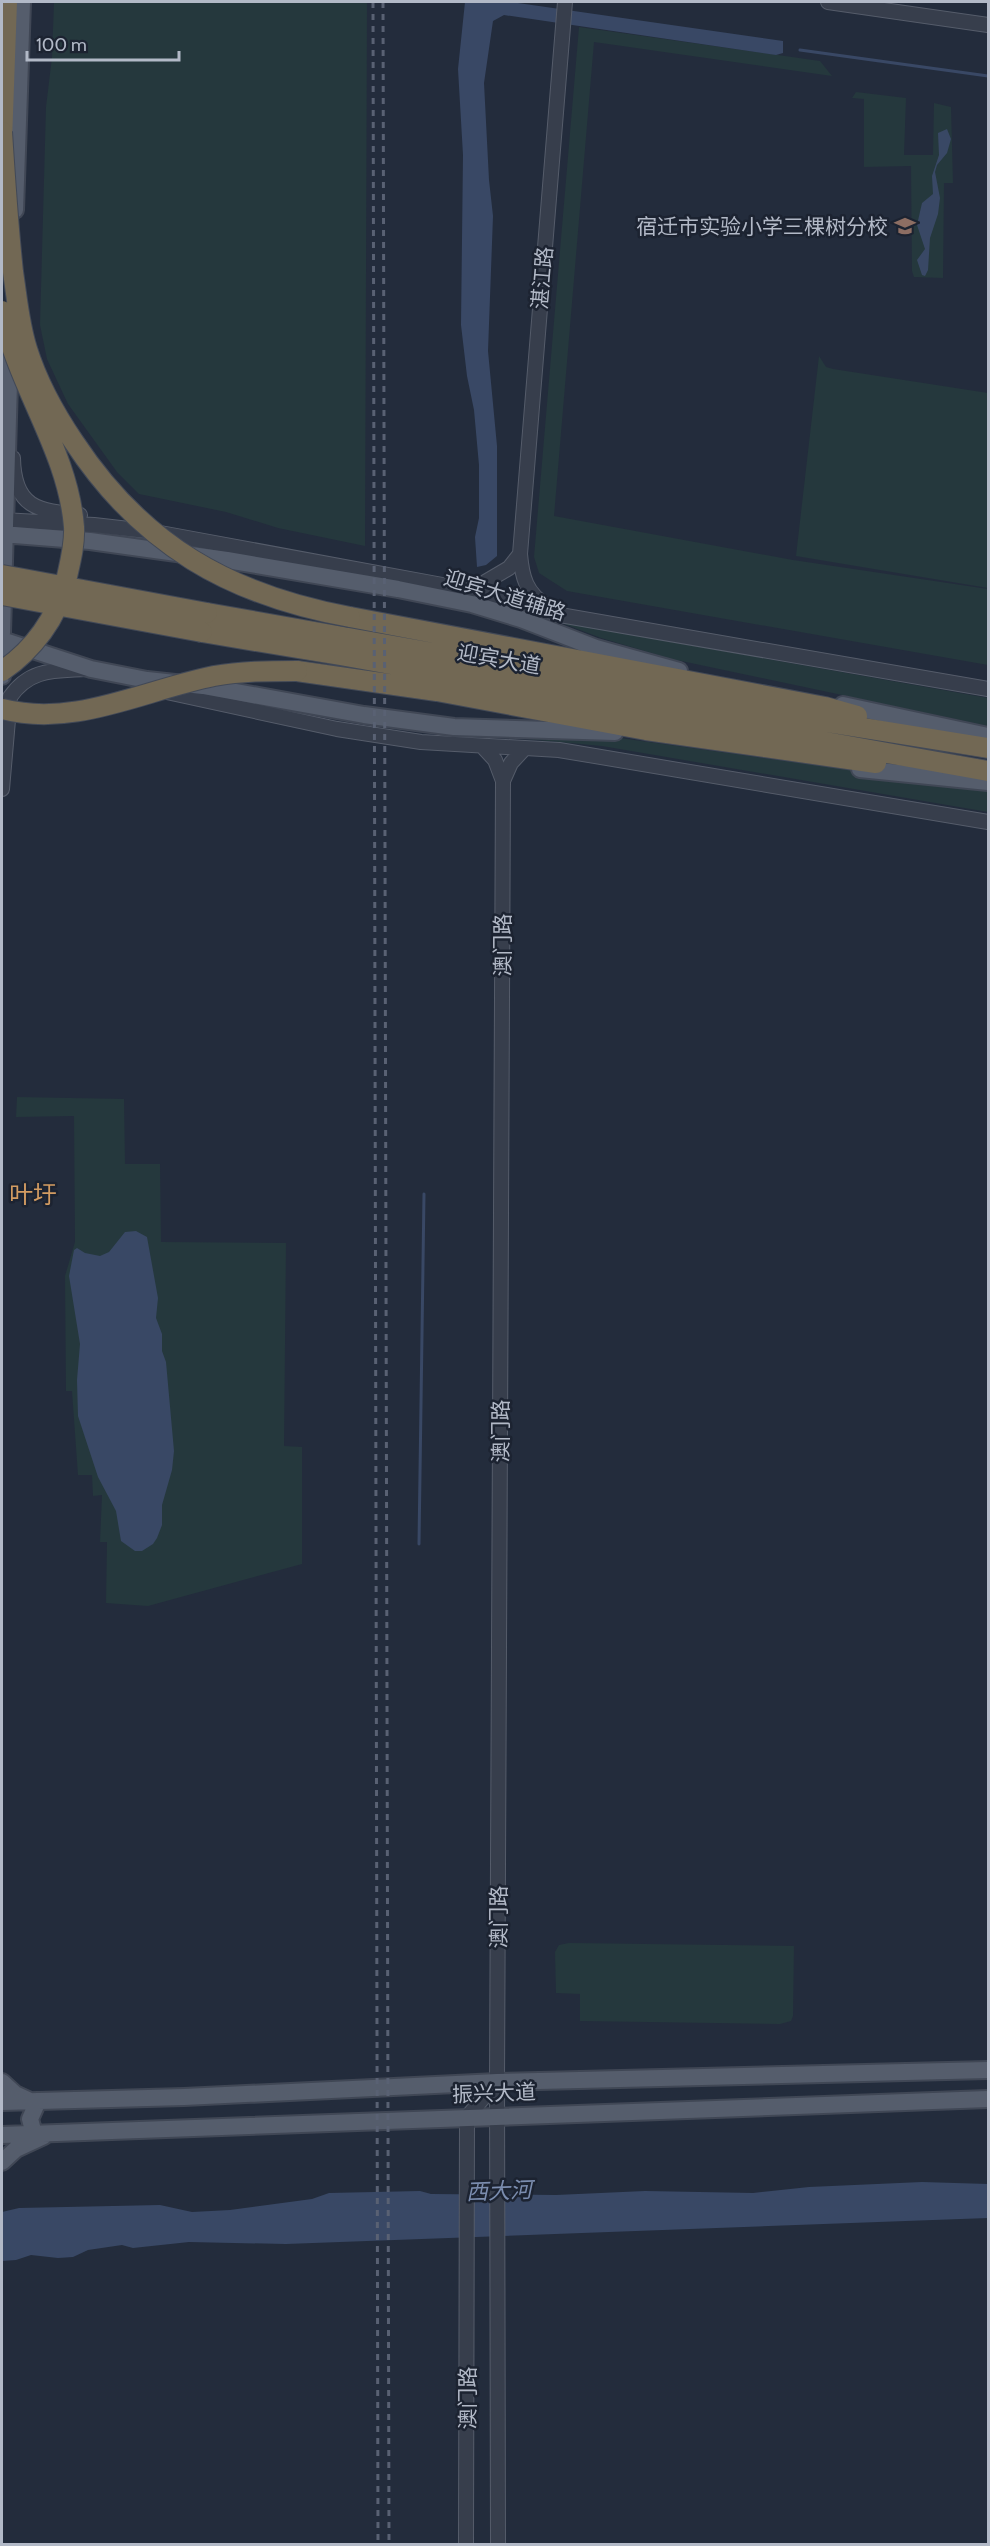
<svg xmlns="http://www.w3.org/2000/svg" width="990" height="2546" font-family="Cabin,'Noto Sans SC',sans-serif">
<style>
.green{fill:#25383d}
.water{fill:#394865}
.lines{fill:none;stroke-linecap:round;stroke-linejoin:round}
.stream{stroke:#394865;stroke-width:3}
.minor-casing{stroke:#555c6a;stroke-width:16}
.major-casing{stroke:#404755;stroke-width:20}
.highway-casing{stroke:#424957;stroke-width:22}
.minor{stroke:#373e4c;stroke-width:14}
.major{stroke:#555d6c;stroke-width:16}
.highway{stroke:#726854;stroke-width:20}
.rail{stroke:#596173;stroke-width:3;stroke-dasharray:6 6;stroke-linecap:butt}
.highway-bridge-casing{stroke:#424957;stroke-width:22;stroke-linecap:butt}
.highway-bridge{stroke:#726854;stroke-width:20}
.labels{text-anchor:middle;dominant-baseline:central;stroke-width:5;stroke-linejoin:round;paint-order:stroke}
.poi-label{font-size:21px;fill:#b2b9c7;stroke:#1c2331;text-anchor:end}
.street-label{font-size:21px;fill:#b2b9c7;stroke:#1c2331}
.water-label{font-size:22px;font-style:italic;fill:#7b8daf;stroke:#1c2331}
.quarter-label{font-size:24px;fill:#d39c62;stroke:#1c2331}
</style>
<rect width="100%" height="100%" fill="#232c3c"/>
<!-- green -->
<path class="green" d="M54 2H367L365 546 278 528 226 512 139 494 117 472 68 404 47 359 40 325 46 107 52 57Z
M579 27 820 61 832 76 594 42 554 516 793 560 988 589V665L567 591 539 573 534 557Z
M856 92 906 98 904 155H933L934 103 951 107 953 183H944L943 278 914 277 912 271 911 166 864 167V99L852 98Z
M819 356 826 367 833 369 988 393V588L796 556Z
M559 622 988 698V726L672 659 601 638Z
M516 738H620L988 789V812L602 746Z
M17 1097 124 1099 125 1164H160L161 1242 286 1243 284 1446 302 1447V1564L148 1606 106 1603 107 1542H100L102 1495 93 1496 92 1475H78L72 1391H66L65 1276 75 1242 74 1116 16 1117Z
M569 1943 794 1946 793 2016 791 2021 780 2024 580 2021V1994L556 1993 555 1952 559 1945Z"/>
<!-- water -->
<path class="water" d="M465 2H511L783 41V53L776 55 504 15 493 21 484 83 489 180 493 216 488 351 497 446V556L486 565 477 567 475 537 479 518V465L474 410 467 376 461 325 463 155 458 69Z
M947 129 951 139 947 153 937 165 935 172 940 198 938 214 930 238 928 270 925 276 922 275 917 260 925 249 917 225 922 203 933 194 932 176 939 155 938 133Z
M136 1231 147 1237 158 1298 156 1318 162 1334V1351L166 1362 174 1451 172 1470 162 1505V1525L157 1538 153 1544 142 1551H135L121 1541 116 1511 98 1477 78 1416 77 1380 80 1344 69 1276 74 1250 77 1248 85 1253 100 1256 109 1252 125 1232Z
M922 2182 988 2184V2218L286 2244 189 2242 133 2248 122 2245 88 2250 73 2257 58 2258 31 2255 16 2260 2 2261V2212L19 2208 160 2205 192 2212 230 2210 312 2199 329 2193 420 2191 431 2194 556 2195 645 2191 753 2193 809 2187Z"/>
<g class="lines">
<!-- stream -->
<path class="stream" d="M800 50 988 76
M419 1544 424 1194"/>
<defs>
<path id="minor" d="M828 2 988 25
M13 458C14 508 38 511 80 515
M2 520 94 525 155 532 475 591 519 601 560 615 988 689
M470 591 509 568 520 554
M547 606C526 593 522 577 520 554L565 2
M162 691 337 729 421 742 559 750 988 822
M482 746 495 760 503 781 497 2082 498 2544
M503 781 511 763 524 749
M2 789 10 697C30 668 55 671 86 669
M466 2544 467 2117 497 2082"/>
<path id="major" d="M15 210 22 2
M2 534 90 541 227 560 398 589 472 604 521 619 596 648 679 671
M2 633 10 346
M2 640 91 669 147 680 203 686 364 715 454 727 615 732
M2 650V676
M843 705 988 736
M860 769 988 782
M2 2082 15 2094 28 2100
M2 2102 184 2097 497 2082 988 2070
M34 2134 30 2119 38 2101
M2 2135 988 2099
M2 2162 16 2149 44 2136"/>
<path id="highway" d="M2 141 7 2
M207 613 783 715 988 748
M350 617 825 707 857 716
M202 632 340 655 988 771
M297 671 437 691 646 730 876 763"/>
</defs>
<!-- minor casing -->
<use href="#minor" class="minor-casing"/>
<!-- major casing -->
<use href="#major" class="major-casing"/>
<!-- highway casing -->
<use href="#highway" class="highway-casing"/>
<!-- minor -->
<use href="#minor" class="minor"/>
<!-- major -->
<use href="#major" class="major"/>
<!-- highway -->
<use href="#highway" class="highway"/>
<!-- rail -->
<path class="rail" d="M373 2 378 2544
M383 2 389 2544"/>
<defs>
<path id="highway-bridge" d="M2 132C5 179 8 226 13 272 17 298 19 324 27 349 37 381 55 414 74 442 142 545 230 595 350 617
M2 311C17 386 68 450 74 527 75 545 70 563 66 581 57 618 33 650 2 671
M2 575 207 613
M2 595 202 632
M2 709C75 728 143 690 214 676 242 671 268 671 297 671"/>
</defs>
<!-- highway-bridge casing -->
<use href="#highway-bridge" class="highway-bridge-casing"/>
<!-- highway-bridge -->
<use href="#highway-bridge" class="highway-bridge"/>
</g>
<!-- icons -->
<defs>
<symbol id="school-bare" viewBox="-9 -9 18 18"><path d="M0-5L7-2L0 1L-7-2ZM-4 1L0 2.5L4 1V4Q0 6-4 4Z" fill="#8d6e63" stroke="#1c2331" stroke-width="2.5" paint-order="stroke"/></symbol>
</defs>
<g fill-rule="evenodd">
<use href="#school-bare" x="890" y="211" width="30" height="30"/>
</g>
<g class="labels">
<!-- poi labels -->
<g class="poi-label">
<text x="888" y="226">宿迁市实验小学三棵树分校</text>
</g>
<!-- street labels -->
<g class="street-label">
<text transform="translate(542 278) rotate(-85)">湛江路</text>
<text transform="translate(505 595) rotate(17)">迎宾大道辅路</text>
<text transform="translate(499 659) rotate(10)">迎宾大道</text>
<text transform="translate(502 945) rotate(-90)">澳门路</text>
<text transform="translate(500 1431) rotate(-90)">澳门路</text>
<text transform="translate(498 1917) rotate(-90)">澳门路</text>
<text transform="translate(494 2093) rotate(-2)">振兴大道</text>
<text transform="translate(467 2398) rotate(-90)">澳门路</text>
</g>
<!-- water labels -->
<g class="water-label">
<text transform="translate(499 2191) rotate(-2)">西大河</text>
</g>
<!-- quarter labels -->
<g class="quarter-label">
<text x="33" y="1194">叶圩</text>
</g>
</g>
<!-- border -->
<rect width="990" height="2546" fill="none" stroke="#b2b9c7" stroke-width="6"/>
<!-- scale -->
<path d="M27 51v9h152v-9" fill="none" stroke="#b2b9c7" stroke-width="3"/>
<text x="36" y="51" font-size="18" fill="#b2b9c7" stroke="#1c2331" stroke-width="4.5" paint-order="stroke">100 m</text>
</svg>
